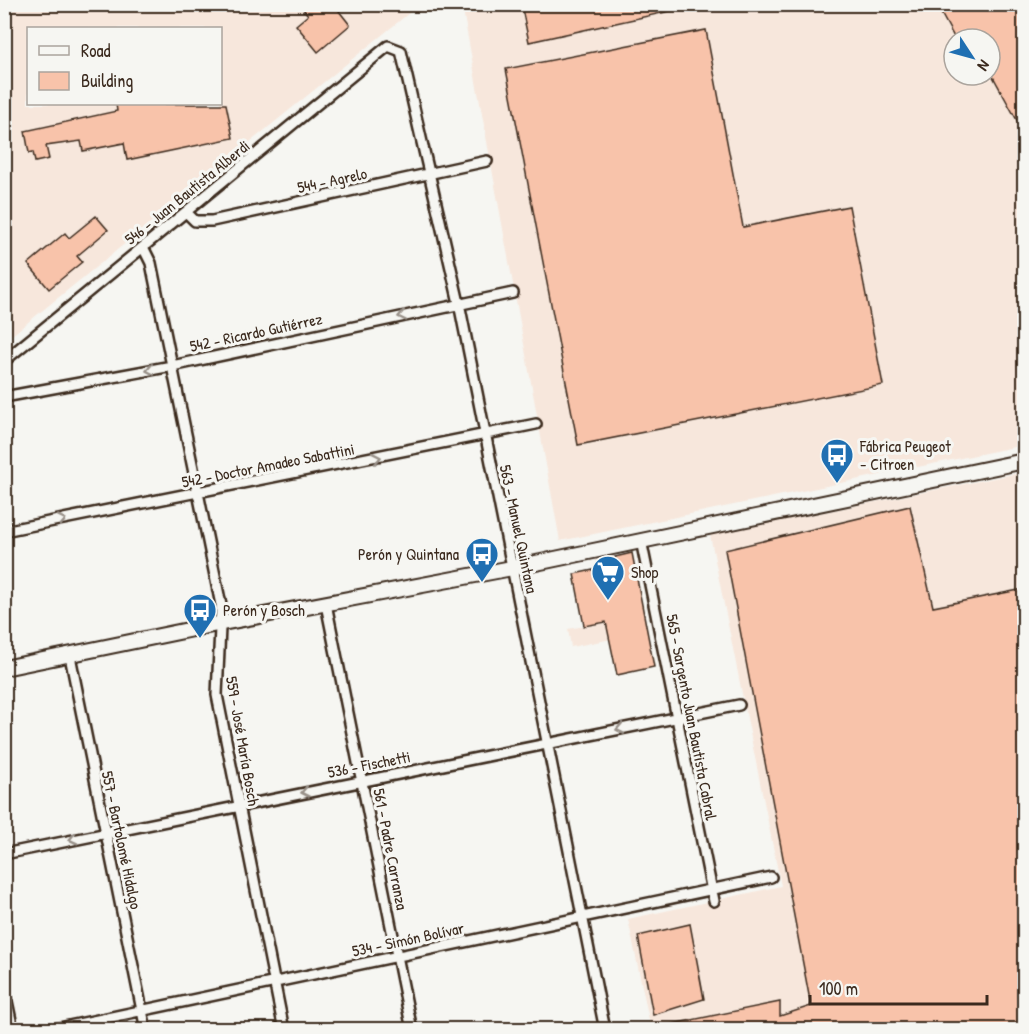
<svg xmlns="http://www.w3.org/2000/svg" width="1029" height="1034" font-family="'Patrick Hand',sans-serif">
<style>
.built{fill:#f7e7dc;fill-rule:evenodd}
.building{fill:#f8c3aa;stroke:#3b2a1e;stroke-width:1.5}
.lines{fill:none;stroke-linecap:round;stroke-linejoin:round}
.street-casing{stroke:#3b2a1e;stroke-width:14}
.secondary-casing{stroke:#3b2a1e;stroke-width:18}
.street{stroke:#f6f6f2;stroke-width:9}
.secondary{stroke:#f6f6f2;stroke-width:14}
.oneway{stroke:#989088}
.labels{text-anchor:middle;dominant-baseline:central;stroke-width:6;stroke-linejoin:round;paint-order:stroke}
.street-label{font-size:16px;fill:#3b2a1e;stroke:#f6f6f2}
.poi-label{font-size:16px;fill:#3b2a1e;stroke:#f6f6f2;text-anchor:start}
</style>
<rect width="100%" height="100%" fill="#f6f6f2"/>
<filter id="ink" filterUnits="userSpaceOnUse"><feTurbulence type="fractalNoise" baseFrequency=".0167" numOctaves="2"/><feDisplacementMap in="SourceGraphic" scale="12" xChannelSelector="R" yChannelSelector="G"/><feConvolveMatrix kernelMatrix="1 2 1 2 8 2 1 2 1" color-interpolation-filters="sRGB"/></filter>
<g filter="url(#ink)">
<!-- built -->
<path class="built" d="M4 5H419L11 336 4 328ZM28 28H220V104H28Z
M462 5H1024V445L560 541ZM954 39H990V75H954Z
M1024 472V1029H651L628 919 781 886 710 535Z
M632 553 647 632 571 647 568 629 608 622 596 560Z"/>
<!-- building -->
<path class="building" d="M299 4H347L339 11 350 25 318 52 296 25 308 15Z
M521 4H680V9L529 42Z
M936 4H1024V133L990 71V39H955Z
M706 30 743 227 849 206 883 385 578 445 506 69Z
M116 104H226L233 138 127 160 124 143 83 151 81 141 46 146 49 159 35 162 33 152 29 153 25 131 117 111Z
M96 216 108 230 77 256 82 262 49 289 28 264 65 233 69 238Z
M910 506 933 607 1024 589V1029H667V1025L780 1002V1016L811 1006 725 550Z
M632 553 654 667 617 675 606 622 584 626 574 574 598 569 600 579 618 575 615 557Z
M690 924 704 999 653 1015 638 936Z"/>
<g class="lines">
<defs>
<path id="street" d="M186 212 195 221H212L487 161
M143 247 151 263 221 605 217 695 284 1030
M4 361 388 46 401 51 459 303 605 1030
M4 397 172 366 513 293
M4 531 536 424
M641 540 714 901
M326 604 412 1030
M70 656 146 1030
M4 854 739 705
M4 987 13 1030
M50 1030 771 877"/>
<path id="secondary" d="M4 668 222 623 512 568 1024 461"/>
</defs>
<!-- street casing -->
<use href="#street" class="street-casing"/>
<!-- secondary casing -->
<use href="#secondary" class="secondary-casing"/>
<!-- street -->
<use href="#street" class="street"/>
<!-- secondary -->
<use href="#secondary" class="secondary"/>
</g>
<!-- one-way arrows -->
<defs><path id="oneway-chevron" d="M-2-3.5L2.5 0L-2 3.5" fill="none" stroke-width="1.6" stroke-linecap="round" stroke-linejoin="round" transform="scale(1.5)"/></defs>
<g class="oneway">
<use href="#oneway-chevron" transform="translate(402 316) rotate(168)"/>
<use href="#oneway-chevron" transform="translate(150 370) rotate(169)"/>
<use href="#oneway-chevron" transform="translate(377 458) rotate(-11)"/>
<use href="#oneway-chevron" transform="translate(62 520) rotate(-11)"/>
<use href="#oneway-chevron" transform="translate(620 729) rotate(169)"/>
<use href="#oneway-chevron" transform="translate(305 792) rotate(169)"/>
<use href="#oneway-chevron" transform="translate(73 839) rotate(167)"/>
</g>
</g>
<!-- icons -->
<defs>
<symbol id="bus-pin" viewBox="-11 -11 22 30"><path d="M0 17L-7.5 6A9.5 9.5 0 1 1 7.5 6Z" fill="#1f6fb2" stroke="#f6f6f2"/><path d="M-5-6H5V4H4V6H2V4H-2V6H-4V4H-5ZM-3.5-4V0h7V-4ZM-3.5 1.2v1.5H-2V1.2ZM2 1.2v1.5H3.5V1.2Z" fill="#fff"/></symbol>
<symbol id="supermarket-pin" viewBox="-11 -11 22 30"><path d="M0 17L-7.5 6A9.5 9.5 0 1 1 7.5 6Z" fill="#1f6fb2" stroke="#f6f6f2"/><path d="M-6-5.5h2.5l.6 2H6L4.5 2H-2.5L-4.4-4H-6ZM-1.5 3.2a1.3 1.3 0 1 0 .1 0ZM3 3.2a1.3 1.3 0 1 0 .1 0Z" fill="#fff"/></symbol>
</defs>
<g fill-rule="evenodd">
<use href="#bus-pin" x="818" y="436" width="38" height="52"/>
<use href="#bus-pin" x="463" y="535" width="38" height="52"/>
<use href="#supermarket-pin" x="589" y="553" width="38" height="52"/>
<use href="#bus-pin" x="181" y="591" width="38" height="52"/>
</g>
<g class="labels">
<!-- street labels -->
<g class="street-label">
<text transform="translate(332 180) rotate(-12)">544 - Agrelo</text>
<text transform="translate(187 192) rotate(-39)">546 - Juan Bautista Alberdi</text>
<text transform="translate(256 332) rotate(-12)">542 - Ricardo Gutiérrez</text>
<text transform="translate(268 465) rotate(-11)">542 - Doctor Amadeo Sabattini</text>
<text transform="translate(519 529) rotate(78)">563 - Manuel Quintana</text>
<text transform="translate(692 717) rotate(79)">565 - Sargento Juan Bautista Cabral</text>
<text transform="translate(243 741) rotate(80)">559 - José María Bosch</text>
<text transform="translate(369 764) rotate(-11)">536 - Fischetti</text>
<text transform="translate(122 840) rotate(78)">557 - Bartolomé Hidalgo</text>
<text transform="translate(391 849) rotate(79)">561 - Padre Carranza</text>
<text transform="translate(408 939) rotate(-12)">534 - Simón Bolívar</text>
</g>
<!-- poi labels -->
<g class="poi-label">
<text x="860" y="446">Fábrica Peugeot<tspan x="860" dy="18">- Citroen</tspan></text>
<text x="459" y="554" text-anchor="end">Perón y Quintana</text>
<text x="631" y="572">Shop</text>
<text x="223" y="610">Perón y Bosch</text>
</g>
</g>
<!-- margin -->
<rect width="1029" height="1034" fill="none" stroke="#f6f6f2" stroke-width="24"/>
<rect x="12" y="12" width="1005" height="1010" fill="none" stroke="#3b2a1e" stroke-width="2" filter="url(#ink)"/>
<!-- legend -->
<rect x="27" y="27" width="195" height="78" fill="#f6f6f2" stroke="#aba49d" stroke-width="1.5"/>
<rect x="39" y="46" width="30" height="9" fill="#f6f6f2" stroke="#aba49d" stroke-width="1.5"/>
<text x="81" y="57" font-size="18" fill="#3b2a1e">Road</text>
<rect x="39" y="72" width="30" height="18" fill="#f8c3aa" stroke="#aba49d" stroke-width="1.5"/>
<text x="81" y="87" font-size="18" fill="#3b2a1e">Building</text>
<!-- north arrow -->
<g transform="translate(972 57) rotate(126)"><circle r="28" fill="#f6f6f2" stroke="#aba49d" stroke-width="1.5"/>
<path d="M0-4.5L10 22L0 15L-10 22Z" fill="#1f6fb2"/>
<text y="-9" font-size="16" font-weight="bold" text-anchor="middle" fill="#3b2a1e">N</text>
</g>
<!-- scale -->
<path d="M810 995v9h177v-9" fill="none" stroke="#3b2a1e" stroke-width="3"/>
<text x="819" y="995" font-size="18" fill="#3b2a1e" stroke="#f6f6f2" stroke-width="4.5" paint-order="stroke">100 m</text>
</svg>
